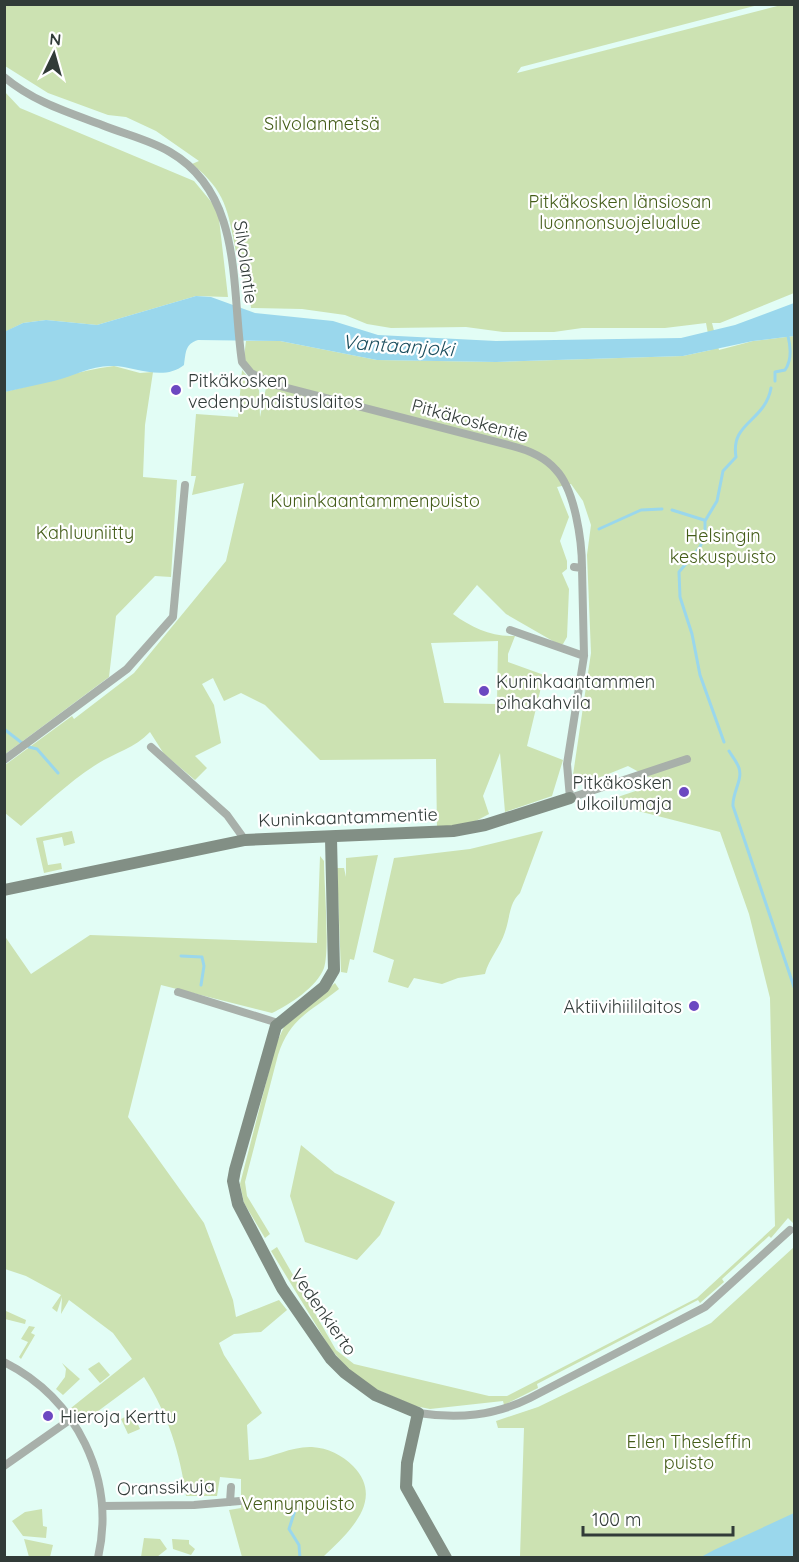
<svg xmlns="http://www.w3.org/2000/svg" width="799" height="1562" font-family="Quicksand,sans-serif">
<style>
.green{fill:#cce2b2;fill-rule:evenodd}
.water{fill:#9ad7ec}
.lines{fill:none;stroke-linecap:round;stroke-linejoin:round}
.stream{stroke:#9ad7ec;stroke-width:3}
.street{stroke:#a8b0aa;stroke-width:8}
.secondary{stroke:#828f85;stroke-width:12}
.poi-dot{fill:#6c48c1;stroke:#fff;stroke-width:2}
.labels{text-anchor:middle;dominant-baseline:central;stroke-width:4.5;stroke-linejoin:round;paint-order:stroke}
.park-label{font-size:18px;fill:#445d19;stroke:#fff}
.street-label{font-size:18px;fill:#313b38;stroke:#fff}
.poi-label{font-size:18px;fill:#313b38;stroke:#fff;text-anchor:start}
.water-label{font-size:20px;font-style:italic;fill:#1b4e5e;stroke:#fff}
</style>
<rect width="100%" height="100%" fill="#e2fdf5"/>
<!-- green -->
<path class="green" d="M5 5H758L521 67 517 73 781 5H794V293L720 323H712L719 350 753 341 794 336V1224L788 1218 771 1238 769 1236 722 1279 724 1282 700 1303 698 1300 537 1384 538 1388 504 1405 503 1401 430 1409 415 1406 371 1387 348 1369 330 1348 271 1251 277 1247 336 1350 354 1364 489 1396H507L697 1298 775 1226 770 998 749 914 720 832 603 802 659 783 628 766 596 779 573 775 591 653 587 555 591 525 583 501 571 484 557 487 569 517 560 541 567 561V569L562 573 569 589 567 637 563 644H558L506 614 477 585 453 614C472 628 492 637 515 636L508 654V662L544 675 527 746 563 760 552 796 505 812 500 753 483 796 489 814 474 822 437 829 436 759 320 760 265 705 241 693 224 701 213 678 202 684 214 705 221 743 195 756 207 768 195 780 164 754 150 732C134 749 113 753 94 766 68 783 45 805 21 826L5 813V765L72 716 74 719 134 673 226 561 244 483 192 495 196 476H191L196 414 238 417 242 370 259 390 260 417 268 378 249 368 244 357 246 341H280L377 360 496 362 683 356 711 350 706 323 665 328H582L554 332H503L466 327 391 328 367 324 345 315 302 309 251 308 250 298H246L241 251 236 252C228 211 226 191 192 164L199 161 156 131 126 117 108 115 48 93 5 66ZM498 641 497 704 444 703 431 643Z
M4 91 20 108 194 181 218 210 228 297 196 296 97 325 46 320 23 323 5 332Z
M114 366 140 373 153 372 145 425 143 477 177 480 171 577 155 576 116 616 109 677 4 755V392C40 384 78 370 114 366Z
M72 831 75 843 64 846 62 837 43 841 48 865 61 863 62 869 44 873 36 838Z
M543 831 520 893C509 903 510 918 505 932 500 948 489 958 485 974L458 978 442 984 414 978 408 988 388 982 394 960 373 952 394 858 470 849Z
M378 855 354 960 350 959 347 973 341 972 337 868H344L346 877V858Z
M320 856 324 861C324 883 330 950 324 968 317 987 289 1005 272 1013L161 985 128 1117 204 1223 233 1300 236 1317 279 1300 287 1310 261 1332 234 1334 219 1343 224 1355 262 1413 247 1425 249 1460C271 1459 290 1446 312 1447 328 1448 342 1455 353 1466 386 1500 348 1533 323 1557H242L229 1510 241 1508V1479L220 1477 217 1496H186C180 1453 168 1414 144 1377L82 1423 71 1408 132 1359 113 1333 69 1300 61 1314 62 1297 57 1312 52 1308 61 1295 26 1276 5 1269 4 935 31 974 90 935 317 943Z
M335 983 339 989C310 1012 290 1018 278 1055L245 1182 247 1196 270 1234 265 1238 244 1203 240 1184 276 1044 284 1027Z
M301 1145 335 1173 395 1202 380 1235 357 1260 305 1242 290 1196Z
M794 1247V1557H520L524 1428H498L496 1421 538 1407 711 1323Z
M6 1311 26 1320 25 1324 5 1319Z
M29 1326 35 1327 31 1333 35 1335 21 1359 19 1357 28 1342 21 1339Z
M99 1362 110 1375 100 1383 88 1369Z
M62 1363 80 1379 63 1395 56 1389 65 1377 66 1369Z
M133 1413 140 1429 128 1434 121 1419Z
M42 1509 43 1526 47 1527 46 1538 23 1536 12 1521 25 1512Z
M144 1538 160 1539 167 1549 157 1557H141Z
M24 1539 53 1545 50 1557H29Z
M172 1539 189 1540V1544L195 1549 191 1555 173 1549Z"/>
<!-- water -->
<path class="water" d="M196 296 211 297 255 313 333 321 378 335 496 341 681 338 735 325 794 303V336L753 341 683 356 496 362 377 360 280 341 198 340C185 344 186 352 184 365 163 382 134 366 113 366 92 365 74 376 54 381 38 385 21 388 5 392L4 332 23 323 46 320 97 325Z
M794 1513V1557H701L714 1550Z"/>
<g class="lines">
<!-- stream -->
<path class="stream" d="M775 381V372L785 370C792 360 791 348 788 336
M672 510 704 520
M599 529 641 510 662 509
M4 578V610
M4 729 22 743
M724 742 700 675 692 634 680 597 679 572 700 547 705 535V521L717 501 723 471 736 457C730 422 765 422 771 388
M29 747 37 749 58 773
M729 751C732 756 737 762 739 768 743 780 732 793 733 806L794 987
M181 956 202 957 204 966 201 985
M298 1501 289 1529 299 1545 300 1558"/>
<!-- street -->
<path class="street" d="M4 77C34 102 67 112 102 125 124 134 150 140 170 152 244 195 231 289 242 362L251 373 272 384 512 446C528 450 545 457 556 470 575 490 582 541 582 568
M574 567 582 568 584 656 567 764 570 798 687 759
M510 630 584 656
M151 747 227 815 245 840
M4 760 127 669 173 617 185 485
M178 992 278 1023
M4 1362C77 1399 116 1478 98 1558
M418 1413C458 1419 494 1416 530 1398L705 1307 790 1230
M4 1466 71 1419
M230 1502 231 1487
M102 1506 194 1505 240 1501"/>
<!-- secondary -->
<path class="secondary" d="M331 838 334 970 324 987 276 1026 235 1170 233 1181 238 1204 282 1288 331 1359 345 1373 375 1395 418 1413 407 1463 406 1487 446 1558
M4 890 245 840 453 831 485 825 570 798"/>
</g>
<!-- markers -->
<g class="poi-dot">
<circle cx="176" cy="390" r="6"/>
<circle cx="484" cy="691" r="6"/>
<circle cx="684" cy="792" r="6"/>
<circle cx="694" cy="1006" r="6"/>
<circle cx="48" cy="1416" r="6"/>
</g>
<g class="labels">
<!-- park labels -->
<g class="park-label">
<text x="322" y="123">Silvolanmetsä</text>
<text x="620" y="201">Pitkäkosken länsiosan<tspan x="620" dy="21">luonnonsuojelualue</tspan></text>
<text x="375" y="500">Kuninkaantammenpuisto</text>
<text x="85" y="532">Kahluuniitty</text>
<text x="723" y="535">Helsingin<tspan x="723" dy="21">keskuspuisto</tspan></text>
<text x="689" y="1441">Ellen Thesleffin<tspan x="689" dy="21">puisto</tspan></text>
<text x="298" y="1503">Vennynpuisto</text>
</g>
<!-- street labels -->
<g class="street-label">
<text transform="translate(246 262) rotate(82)">Silvolantie</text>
<text transform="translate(470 420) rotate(15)">Pitkäkoskentie</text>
<text transform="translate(348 817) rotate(-2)">Kuninkaantammentie</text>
<text transform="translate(324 1312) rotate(55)">Vedenkierto</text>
<text transform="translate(166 1487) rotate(-2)">Oranssikuja</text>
</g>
<!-- poi labels -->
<g class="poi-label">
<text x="188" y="380">Pitkäkosken<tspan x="188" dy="21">vedenpuhdistuslaitos</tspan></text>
<text x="496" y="681">Kuninkaantammen<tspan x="496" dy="21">pihakahvila</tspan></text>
<text x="672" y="782" text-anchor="end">Pitkäkosken<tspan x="672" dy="21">ulkoilumaja</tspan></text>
<text x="682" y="1006" text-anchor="end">Aktiivihiililaitos</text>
<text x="60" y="1416">Hieroja Kerttu</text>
</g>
<!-- water labels -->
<g class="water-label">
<text transform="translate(398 345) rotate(4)">Vantaanjoki</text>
</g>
</g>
<!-- border -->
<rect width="799" height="1562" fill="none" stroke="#313b38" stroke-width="12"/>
<!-- north arrow -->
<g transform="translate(54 54) rotate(5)" stroke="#ffffff" stroke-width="4.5" paint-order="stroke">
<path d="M0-4.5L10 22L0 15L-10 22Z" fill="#313b38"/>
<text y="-9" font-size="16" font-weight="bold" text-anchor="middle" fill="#313b38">N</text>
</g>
<!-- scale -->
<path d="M583 1526v9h150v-9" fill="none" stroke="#313b38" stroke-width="3"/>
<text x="592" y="1526" font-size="18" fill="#313b38" stroke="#ffffff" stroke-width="4.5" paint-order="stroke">100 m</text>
</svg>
